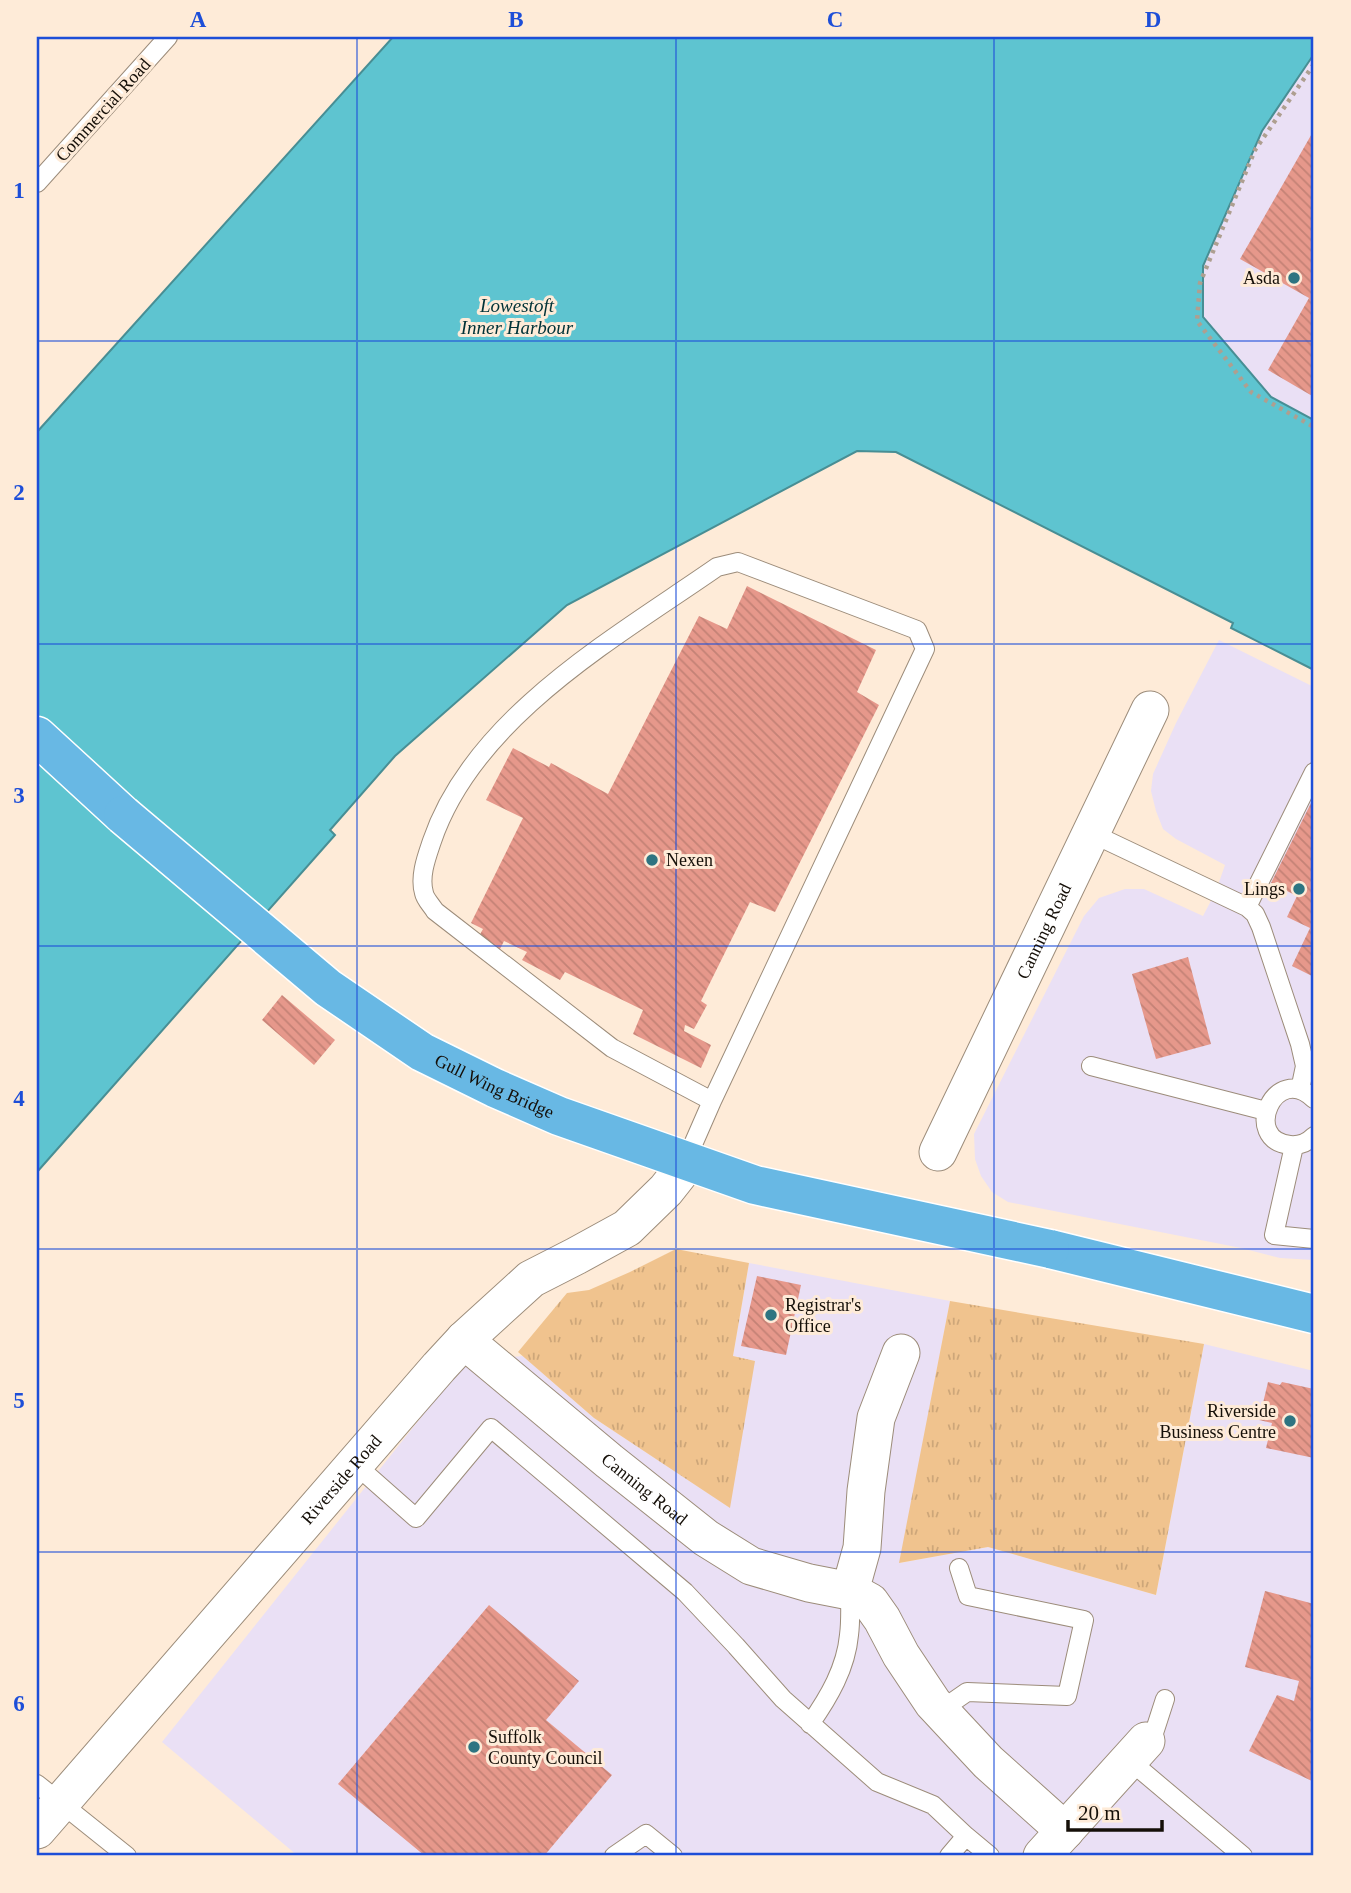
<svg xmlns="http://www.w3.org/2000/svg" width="1351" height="1893" font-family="'Times New Roman',serif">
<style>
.commercial{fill:#eae0f5}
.grass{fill:url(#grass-tufts)}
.water{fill:#5ec4d0;stroke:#488e94;stroke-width:2}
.building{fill:url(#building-back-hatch)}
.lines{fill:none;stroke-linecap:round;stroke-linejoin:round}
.service-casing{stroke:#9c8c7a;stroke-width:20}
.minor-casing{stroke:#9c8c7a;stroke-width:39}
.trunk-casing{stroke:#fff;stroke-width:41}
.path{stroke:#ae9f90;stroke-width:4.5;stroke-dasharray:3.5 5;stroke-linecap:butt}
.service{stroke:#fff;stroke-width:18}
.minor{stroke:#fff;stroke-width:37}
.trunk{stroke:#68b8e4;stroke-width:38}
.trunk-bridge-casing{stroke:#fff;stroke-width:41;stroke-linecap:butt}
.trunk-bridge{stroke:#68b8e4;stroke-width:38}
.grid{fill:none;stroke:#1d4ed8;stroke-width:2;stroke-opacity:0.55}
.poi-dot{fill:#2e7481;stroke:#feebd8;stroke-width:2.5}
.labels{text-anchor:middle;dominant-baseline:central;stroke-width:6;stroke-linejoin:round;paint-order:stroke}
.street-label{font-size:18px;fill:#150f08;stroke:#feebd8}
.poi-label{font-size:18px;fill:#150f08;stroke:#feebd8;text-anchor:end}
.water-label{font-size:19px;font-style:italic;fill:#003237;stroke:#feebd8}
.neatline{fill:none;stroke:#1d4ed8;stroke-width:2.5}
.grid-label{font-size:23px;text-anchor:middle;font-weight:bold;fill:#1d4ed8}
</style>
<defs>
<pattern id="grass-tufts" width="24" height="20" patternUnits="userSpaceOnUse" patternTransform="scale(1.75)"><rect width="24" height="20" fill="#f0c38e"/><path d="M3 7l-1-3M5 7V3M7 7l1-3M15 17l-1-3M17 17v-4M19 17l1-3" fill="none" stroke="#cda679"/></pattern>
<pattern id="building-back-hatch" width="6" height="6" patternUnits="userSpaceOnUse" patternTransform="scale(1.75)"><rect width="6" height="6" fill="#e6988b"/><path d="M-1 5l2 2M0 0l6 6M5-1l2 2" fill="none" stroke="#c48276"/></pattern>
</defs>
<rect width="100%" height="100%" fill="#feebd8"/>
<!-- commercial -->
<path class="commercial" d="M1314 54V422L1272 399 1203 317V266L1262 131Z
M1219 640 1314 687V1260L1280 1258 1241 1248 1008 1202 992 1192 981 1176 975 1159 974 1134 1084 916 1099 898 1125 889H1144L1203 916 1216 891 1225 865 1176 839 1163 829 1156 811 1151 791 1153 774 1176 723Z
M749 1263 950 1301 900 1563 988 1547 1156 1595 1204 1344 1314 1371V1856H298L162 1742 466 1361 523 1356 594 1418 729 1507 754 1361 733 1356Z"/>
<!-- grass -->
<path class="grass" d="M676 1249 749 1263 733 1356 755 1361 730 1508 594 1418 518 1352 567 1293 589 1290 630 1272Z
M950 1301 1204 1344 1156 1595 988 1547 899 1563Z"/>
<!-- water -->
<path class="water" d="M393 37H1314V54L1262 131 1203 266V317L1271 397 1314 420V670L1231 628 1233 623 896 452 857 451 567 605 395 756 330 830 335 835 37 1172V432Z"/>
<!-- building -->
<path class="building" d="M1314 130V397L1268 370 1309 298 1240 259Z
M747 586 876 650 857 692 879 705 775 912 750 902 701 1001 707 1005 694 1029 685 1025 684 1031 711 1045 701 1068 633 1034 643 1010 565 972 560 980 522 960 527 952 504 941 499 951 477 940 483 929 471 923 523 818 486 800 513 748 549 767 551 763 608 794 699 616 727 629Z
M1314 797V977L1292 966 1310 928 1287 917 1297 896 1271 883Z
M1188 957 1211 1044 1156 1059 1132 974Z
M282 995 335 1040 314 1065 262 1020Z
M757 1276 801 1285 786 1355 741 1346Z
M1268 1382 1280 1385 1282 1382 1314 1389V1458L1266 1448 1272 1423 1259 1420Z
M1265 1591 1314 1604V1782L1249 1751 1277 1695 1294 1701 1299 1681 1245 1667Z
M489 1605 579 1681 546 1720 612 1775 544 1856H425L338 1784Z"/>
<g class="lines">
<defs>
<path id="service" d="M37 183 168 37
M1091 833 1247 907 1255 914 1261 927 1300 1044 1305 1066 1300 1090
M1247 907 1314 772
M1091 1066 1266 1111
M1314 1099C1275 1061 1241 1140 1290 1145 1300 1146 1307 1143 1314 1136
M1294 1146 1274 1235 1314 1239
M684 1165 712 1101 925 649 917 630 738 562 717 567C615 638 474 717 432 841 427 856 419 876 424 893 425 899 432 906 435 911L612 1048 712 1101
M356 1465 416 1518 491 1428 685 1592 736 1646 783 1699 877 1782 933 1805 966 1836 949 1856
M941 1710 967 1692 1067 1696 1084 1620 968 1596 959 1568
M810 1724C829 1697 846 1668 849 1635 851 1620 850 1605 850 1591
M1146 1741 1154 1733 1165 1699
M1129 1760 1243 1856
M37 1784 127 1856
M966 1836 990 1856
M614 1856 646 1834 673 1856"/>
<g id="minor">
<path id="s1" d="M938 1152 1150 710"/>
<path id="s2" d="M464 1340 609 1461 706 1538 751 1566 809 1583 850 1591"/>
<path d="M901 1353 876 1418 866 1491 862 1548 850 1591 870 1602 882 1619 901 1655 933 1703 988 1762 1065 1831"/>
<path id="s3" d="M37 1830 439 1367 464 1340 531 1279 576 1256 627 1228 666 1190 681 1171"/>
<path d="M1042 1856 1146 1741"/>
</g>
<path id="trunk" d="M37 736 123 815
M1050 1249 1314 1314"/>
</defs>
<!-- service casing -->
<use href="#service" class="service-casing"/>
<!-- minor casing -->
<use href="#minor" class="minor-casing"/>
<!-- trunk casing -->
<use href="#trunk" class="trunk-casing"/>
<!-- path -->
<path class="path" d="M1314 64 1255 150 1200 283 1197 321 1251 392 1314 427"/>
<!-- service -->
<use href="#service" class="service"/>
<!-- minor -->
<use href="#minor" class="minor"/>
<!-- trunk -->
<use href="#trunk" class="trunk"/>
<defs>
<g id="trunk-bridge">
<path id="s4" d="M123 815 328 988 422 1052 495 1088 559 1116 755 1185 1050 1249"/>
</g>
</defs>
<!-- trunk-bridge casing -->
<use href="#trunk-bridge" class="trunk-bridge-casing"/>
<!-- trunk-bridge -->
<use href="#trunk-bridge" class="trunk-bridge"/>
</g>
<!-- grid -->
<path class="grid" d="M357 37V1856M676 37V1856M994 37V1856M37 341H1314M37 644H1314M37 946H1314M37 1249H1314M37 1552H1314"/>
<!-- markers -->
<g class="poi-dot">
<circle cx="1294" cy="278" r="7"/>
<circle cx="652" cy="860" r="7"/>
<circle cx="1299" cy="889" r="7"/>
<circle cx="771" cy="1315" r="7"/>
<circle cx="1290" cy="1421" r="7"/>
<circle cx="474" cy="1747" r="7"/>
</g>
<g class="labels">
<!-- street labels -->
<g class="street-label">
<text transform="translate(103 110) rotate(-48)">Commercial Road</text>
<text stroke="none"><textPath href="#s1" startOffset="245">Canning Road</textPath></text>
<text stroke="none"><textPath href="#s4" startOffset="462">Gull Wing Bridge</textPath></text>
<text stroke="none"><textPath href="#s3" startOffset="464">Riverside Road</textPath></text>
<text stroke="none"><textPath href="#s2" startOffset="234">Canning Road</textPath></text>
</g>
<!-- poi labels -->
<g class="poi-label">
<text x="1280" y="278">Asda</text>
<text x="666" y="860" text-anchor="start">Nexen</text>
<text x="1285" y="889">Lings</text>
<text x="785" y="1305" text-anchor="start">Registrar's<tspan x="785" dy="21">Office</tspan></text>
<text x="1276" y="1411">Riverside<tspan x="1276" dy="21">Business Centre</tspan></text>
<text x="488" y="1737" text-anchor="start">Suffolk<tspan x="488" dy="21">County Council</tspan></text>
</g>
<!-- water labels -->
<g class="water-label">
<text x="517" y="305">Lowestoft<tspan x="517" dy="22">Inner Harbour</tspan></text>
</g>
</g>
<!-- border -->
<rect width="1351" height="1893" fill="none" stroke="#feebd8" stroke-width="77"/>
<!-- scale -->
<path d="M1068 1820v10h94v-10" fill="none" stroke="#150f08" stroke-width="3.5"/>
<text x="1078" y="1820" font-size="21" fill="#150f08" stroke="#feebd8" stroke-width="5" paint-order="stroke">20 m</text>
<rect x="38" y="38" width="1274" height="1816" class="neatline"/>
<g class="grid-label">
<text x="198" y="27">A</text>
<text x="516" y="27">B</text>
<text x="835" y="27">C</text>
<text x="1153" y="27">D</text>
<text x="19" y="198">1</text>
<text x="19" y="500">2</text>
<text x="19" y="803">3</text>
<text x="19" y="1106">4</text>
<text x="19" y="1408">5</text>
<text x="19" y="1711">6</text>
</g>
</svg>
